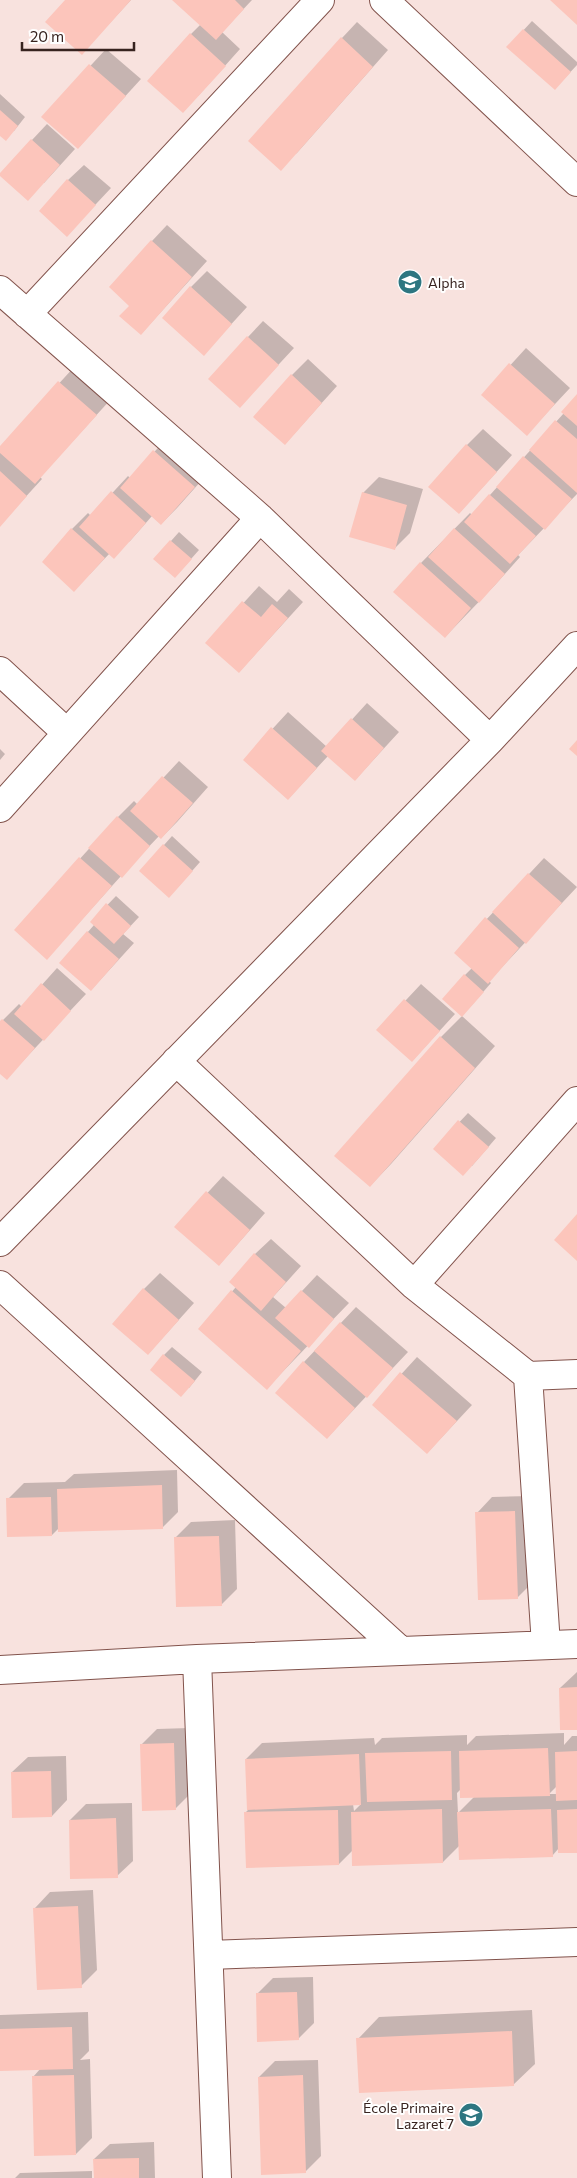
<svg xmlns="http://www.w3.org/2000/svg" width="577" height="2178" font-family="Commissioner,sans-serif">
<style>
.shadow{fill:#0003;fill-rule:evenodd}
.building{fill:#fcc5bb}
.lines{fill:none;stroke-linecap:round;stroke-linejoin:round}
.minor-casing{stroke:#82534c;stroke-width:30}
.minor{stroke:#fff;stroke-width:28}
.labels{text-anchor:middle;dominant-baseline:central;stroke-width:4;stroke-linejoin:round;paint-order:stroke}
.poi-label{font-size:14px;fill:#37231f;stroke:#fff;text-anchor:start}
</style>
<rect width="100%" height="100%" fill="#f8e2de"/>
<!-- shadow -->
<path class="shadow" d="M67 0H131L82 53Z
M174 0H252L222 32 240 49 198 96 191 34 201 24Z
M532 21 577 62V65L563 80 508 47Z
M357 22 388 50 296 154 342 38Z
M106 49 141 79 78 148 43 117Z
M0 94 25 117 14 131 0 134Z
M47 124 75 149 44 183 32 140Z
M84 165 111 188 67 235 68 180Z
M167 225 207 261 141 334 131 306 152 241Z
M207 271 247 307 204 354 191 287Z
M263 321 294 348 240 406 248 337Z
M526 348 570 388 527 434 483 395Z
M308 359 337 386 285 444 292 375Z
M75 366 112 398 40 477 42 479 0 525V448Z
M577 395V494L518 555 520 557 495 585 445 637 421 563 470 513 472 515 564 413Z
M483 429 512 455 459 513 467 445Z
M170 435 210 471 177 508 161 524 152 516 130 541 110 553 90 574 43 562 72 529 88 513 91 516 128 476 130 478Z
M379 477 423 489 410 533 394 549 363 493Z
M179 532 199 550 183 568 155 559Z
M259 586 277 602 289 589 303 602 239 672 207 643Z
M367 703 399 732 355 780 328 756 288 799 244 760 288 712 327 747Z
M0 749 5 754 0 760Z
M179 761 208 787 177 822 161 838 159 836 121 876 47 958 15 930 118 817 134 801 138 805Z
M172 836 200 862 177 888 141 871Z
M544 858 577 887 489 981 491 983 470 1007 465 975 472 968 455 953Z
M116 896 139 917 123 934 134 943 91 990 61 963 94 925 91 922Z
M57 968 86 994 22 1062 0 1072V1023L19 1004 22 1007Z
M421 984 455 1014 412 1061 378 1030Z
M462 1016 495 1046 391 1164 370 1186 441 1037Z
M468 1113 496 1138 472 1166 435 1148Z
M223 1176 265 1213 219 1265 176 1227Z
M271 1239 301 1266 273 1297 286 1308 317 1275 349 1303 267 1388 199 1329 236 1287 255 1254Z
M160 1273 194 1303 148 1354 144 1289Z
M356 1307 408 1352 327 1438 304 1362Z
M172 1347 202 1372 189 1388 164 1355Z
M417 1357 472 1405 427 1453 373 1405Z
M177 1470 178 1512 162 1528H59L52 1535 8 1499 24 1483 65 1482 74 1474Z
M531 1496 533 1582 517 1598 477 1513 492 1497Z
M235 1520 237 1589 221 1605 175 1538 191 1522Z
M577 1672V1728L560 1688Z
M189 1728 191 1793 175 1809 141 1745 157 1729Z
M564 1733V1745L572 1736H577V1852L559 1848 552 1856 460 1845 443 1862 353 1850 339 1864 245 1813 248 1810 246 1759 262 1743 374 1738 375 1745 382 1738 467 1735V1745L476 1736ZM557 1786V1794H549ZM461 1789 475 1796 458 1813 457 1793ZM353 1804H361L354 1811Z
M66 1756 67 1800 52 1816 12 1772 28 1757Z
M132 1803 133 1861 117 1876 70 1820 86 1804Z
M93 1890 97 1970 81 1986 35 1908 50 1892Z
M313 1977 314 2023 298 2039 257 1994 273 1978Z
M532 2010 535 2064 513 2085 358 2039 379 2017Z
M88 2012 89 2051 80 2060 90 2059 92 2138 76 2154 33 2077 41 2068 0 2070V2015Z
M318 2060 321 2156 305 2172 259 2077 275 2061Z
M154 2142 155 2178H95L94 2159 110 2144Z
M92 2171V2178H15L20 2173Z"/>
<!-- building -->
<path class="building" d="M65 0H131L82 55 45 22Z
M172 0H235L244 9 216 40Z
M550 0H577V25Z
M523 29 571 72 555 90 506 47Z
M190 33 226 66 183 113 147 81Z
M341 37 373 67 281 171 248 141Z
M89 64 126 96 78 149 41 117Z
M0 110 18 126 6 141 0 136Z
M31 139 60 165 28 201 0 176V173Z
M67 179 96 205 67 237 39 211Z
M151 240 192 277 141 335 119 316 129 306 109 287Z
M190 286 232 324 204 356 162 318Z
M247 336 279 365 240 408 208 379Z
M509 363 555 404 527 436 481 395Z
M291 374 322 403 285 445 253 417Z
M58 381 97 415 35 484 0 453V446Z
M577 394V426L561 412Z
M555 420 577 439V493L529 450Z
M466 444 497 472 459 514 428 487Z
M153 450 195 487 161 525 120 488Z
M523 456 572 499 545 530 496 487Z
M0 471 27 496 0 527Z
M111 491 146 523 114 559 79 527Z
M362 492 407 505 395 550 349 537Z
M489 494 536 536 510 564 464 522Z
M71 528 105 558 74 592 42 562Z
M454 528 505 574 479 603 428 557Z
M170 540 192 559 175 578 153 559Z
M420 562 471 608 445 638 393 592Z
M242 601 261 617 272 604 288 618 239 673 205 643Z
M351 718 384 748 355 781 321 751Z
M271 727 317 768 288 800 243 760Z
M577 740V756L569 749Z
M162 776 193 803 161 839 130 811Z
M117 816 150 846 122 878 88 848Z
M163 844 193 871 169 898 139 871Z
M79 857 112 886 47 960 14 930Z
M528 873 562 903 526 944 492 912Z
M106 903 131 926 114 944 90 922Z
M485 917 519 948 488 984 454 953Z
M87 931 119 959 91 991 59 963Z
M464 974 484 992 462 1017 442 999Z
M41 983 71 1011 44 1041 14 1014Z
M404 999 440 1031 412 1062 376 1030Z
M2 1019 35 1048 7 1080 0 1074V1021Z
M440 1036 475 1068 370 1187 334 1156Z
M458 1120 489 1147 463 1176 433 1149Z
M206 1191 250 1230 219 1266 174 1227Z
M577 1214V1261L554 1240Z
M254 1253 286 1282 261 1311 229 1282Z
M143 1288 179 1320 148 1355 112 1324Z
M231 1290 301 1351 267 1390 198 1329Z
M301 1290 334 1319 309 1348 275 1318Z
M340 1322 393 1368 367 1398 314 1351Z
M163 1354 195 1381 181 1397 150 1370Z
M303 1361 355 1408 327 1439 275 1393Z
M400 1372 457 1421 427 1454 372 1405Z
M162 1485 163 1529 58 1532 57 1489Z
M51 1497 52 1536 7 1537 6 1498Z
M515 1511 518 1599 478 1600 475 1512Z
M219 1536 222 1606 176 1607 174 1537Z
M577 1687V1730H560L559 1688Z
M174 1743 176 1810 142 1811 140 1744Z
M548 1748 550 1796 460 1798 459 1751Z
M451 1751 452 1800 367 1802 365 1753Z
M577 1751V1800L556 1801 555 1752Z
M359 1754 361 1805 247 1810 245 1759Z
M51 1771 52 1817 12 1818 11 1772Z
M442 1809 443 1863 352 1866 351 1812Z
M551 1809 553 1857 459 1860 457 1812Z
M577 1809V1853H558L557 1810Z
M338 1810 339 1865 246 1868 244 1812Z
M116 1818 118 1878 70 1879 69 1820Z
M78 1906 82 1988 37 1990 33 1908Z
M297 1992 299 2040 257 2042 256 1993Z
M72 2027 73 2069 0 2071V2029Z
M512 2031 514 2086 359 2093 356 2038Z
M74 2075 76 2155 34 2156 32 2076Z
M303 2075 306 2173 261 2175 258 2077Z
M139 2158V2178H94L93 2159Z"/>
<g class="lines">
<defs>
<path id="minor" d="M384 0 577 182
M0 290 260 518 490 740
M27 314 320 0
M0 671 67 733
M0 808 260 518
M176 1061 414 1285 528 1376 546 1645
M0 1242 490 740 577 646
M0 1285 401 1651
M414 1285 577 1101
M528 1376 577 1374
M197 1659 217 2178
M0 1670 197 1659 577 1644
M209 1955 577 1942"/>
</defs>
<!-- minor casing -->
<use href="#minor" class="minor-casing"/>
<!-- minor -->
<use href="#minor" class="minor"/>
</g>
<!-- icons -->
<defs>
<symbol id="school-disc" viewBox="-11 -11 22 22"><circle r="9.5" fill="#2e7681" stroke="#fff"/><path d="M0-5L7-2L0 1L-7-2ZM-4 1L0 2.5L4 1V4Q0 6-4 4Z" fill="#fff"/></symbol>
</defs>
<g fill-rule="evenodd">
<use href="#school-disc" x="396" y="268" width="28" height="28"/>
<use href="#school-disc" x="457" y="2101" width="28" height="28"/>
</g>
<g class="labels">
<!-- poi labels -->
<g class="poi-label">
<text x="428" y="282">Alpha</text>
<text x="454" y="2107" text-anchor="end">École Primaire<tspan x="454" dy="16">Lazaret 7</tspan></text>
</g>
</g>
<!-- scale -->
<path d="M22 42v8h112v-8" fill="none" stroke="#37231f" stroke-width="2.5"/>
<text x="30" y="42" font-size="15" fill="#37231f" stroke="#ffffff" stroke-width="4" paint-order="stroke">20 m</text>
</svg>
